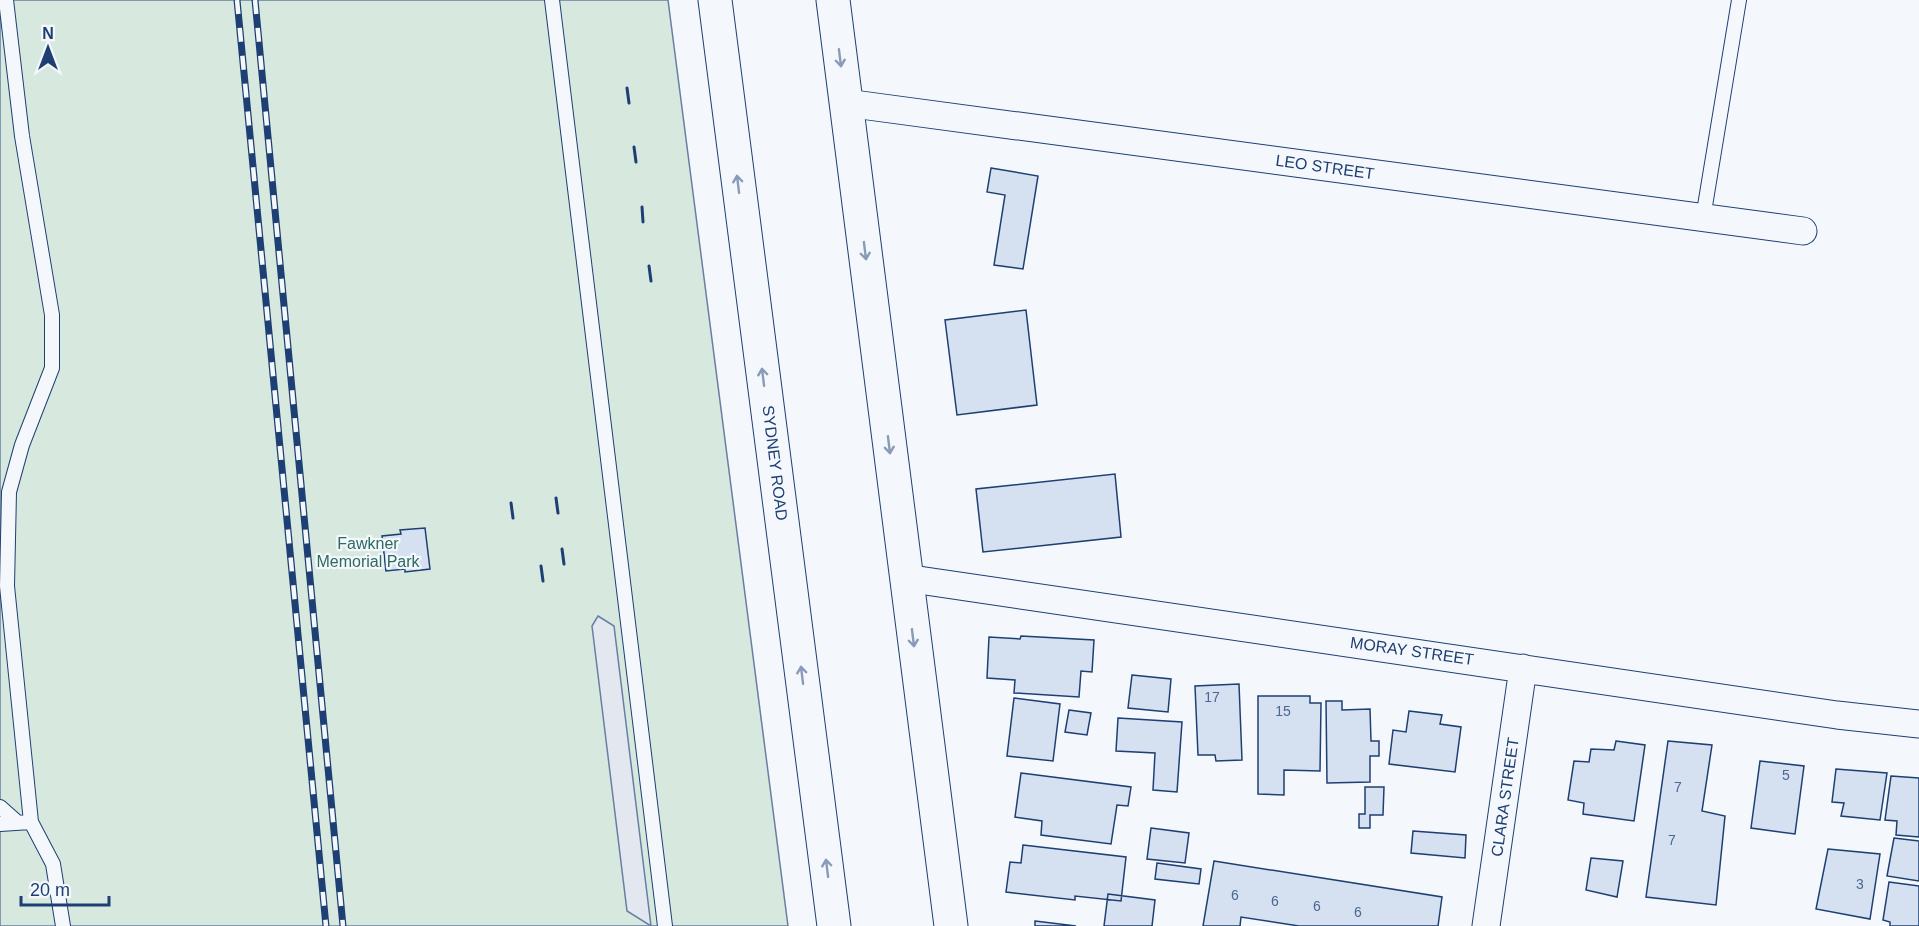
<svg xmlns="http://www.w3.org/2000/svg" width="1919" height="926" font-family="Helvetica,sans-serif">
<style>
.green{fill:#d7e8df;stroke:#687fa3;stroke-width:1.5}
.parking{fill:#e3e8f0;stroke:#687fa3;stroke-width:1.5}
.building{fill:#d5e0f0;stroke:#1d3f73;stroke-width:1.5}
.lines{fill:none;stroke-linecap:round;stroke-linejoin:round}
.lane-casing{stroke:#1d3f73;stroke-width:16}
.street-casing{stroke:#1d3f73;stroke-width:29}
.highway-casing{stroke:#1d3f73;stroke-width:35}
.lane{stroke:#f4f7fb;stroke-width:14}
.street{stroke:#f4f7fb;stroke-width:27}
.highway{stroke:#f4f7fb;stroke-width:33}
.rail-casing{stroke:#1d3f73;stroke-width:7}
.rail{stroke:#f4f7fb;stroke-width:4.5;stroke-dasharray:14;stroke-linecap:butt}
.wall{stroke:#1d3f73;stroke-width:3}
.oneway{stroke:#889bb7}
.labels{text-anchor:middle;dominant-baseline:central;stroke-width:4.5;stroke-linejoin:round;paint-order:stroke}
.number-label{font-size:14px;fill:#4b6792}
.street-label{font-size:16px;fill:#1d3f73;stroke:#f4f7fb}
.park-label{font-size:16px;fill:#2c6c60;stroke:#f4f7fb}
</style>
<rect width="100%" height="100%" fill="#f4f7fb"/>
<!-- green -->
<path class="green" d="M0 0H668L788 926H0Z"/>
<!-- parking -->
<path class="parking" d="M598 616 614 626 651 926 627 911 592 626Z"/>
<!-- building -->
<path class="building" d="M991 168 1038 176 1023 269 994 265 1005 195 987 192Z
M1026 310 1037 405 957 415 945 320Z
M1115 474 1121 537 983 552 976 489Z
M425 528 430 569 405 572V569L386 571 382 536 401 534 400 530Z
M1021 636 1094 640 1092 672 1081 671 1079 697 1014 693 1015 680 987 678 989 637 1020 639Z
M1132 675 1171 679 1168 712 1128 708Z
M1239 684 1242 760 1216 761 1215 755H1198L1195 686Z
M1258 696H1310V703H1321L1320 771 1284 770V795L1258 794Z
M1014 698 1060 704 1053 761 1007 756Z
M1326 701H1342V710L1370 709 1371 741H1379V756H1370V782L1327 783Z
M1069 710 1091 713 1087 735 1065 732Z
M1409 711 1442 715 1440 724 1461 727 1455 772 1389 764 1393 730 1406 732Z
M1118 718 1182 722 1177 792 1153 790 1155 753 1116 751Z
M1616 741 1645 745 1634 821 1583 814 1584 803 1568 800 1574 761 1589 762 1591 749 1614 750Z
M1668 741 1712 745 1702 811 1725 816 1716 905 1646 897Z
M1760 761 1804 766 1795 834 1751 828Z
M1836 769 1887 773 1880 820 1841 816 1844 803 1832 802Z
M1021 773 1131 787 1128 806 1117 805 1111 844 1041 835 1042 821 1015 817Z
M1891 776 1919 778V837L1896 835 1897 821 1885 820Z
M1365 787H1384L1383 815H1370V828H1359V814H1365Z
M1151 828 1189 833 1185 863 1147 859Z
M1413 831 1466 835 1465 858 1411 853Z
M1894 838 1919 841V881L1887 876Z
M1023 845 1126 857 1121 901 1075 896V900L1006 892 1010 862 1021 863Z
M1828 849 1880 854 1870 919 1816 909Z
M1591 858 1623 861 1617 897 1586 890Z
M1214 861 1442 897 1438 926H1299L1241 917 1240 926H1203Z
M1157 863 1201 869 1199 884 1155 879Z
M1889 882 1919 886V926H1890V922L1883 920Z
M1108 894 1155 900 1152 926H1104Z
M1035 921 1076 926H1035Z"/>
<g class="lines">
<defs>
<path id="lane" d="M6 0 22 136 52 315V368L22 445 9 492 7 586 31 822 53 864 63 926
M552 0 665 926
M1703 218 1739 0
M0 807 18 823
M0 824 31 822"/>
<path id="street" d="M846 103 1803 231
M905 578 1837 715 1919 724
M1486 926 1523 668"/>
<path id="highway" d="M715 0 834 926
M833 0 951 926"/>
</defs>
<!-- lane casing -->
<use href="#lane" class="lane-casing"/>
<!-- street casing -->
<use href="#street" class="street-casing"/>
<!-- highway casing -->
<use href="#highway" class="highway-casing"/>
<!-- lane -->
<use href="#lane" class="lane"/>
<!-- street -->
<use href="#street" class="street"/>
<!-- highway -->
<use href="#highway" class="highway"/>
<defs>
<path id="rail" d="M237 0 326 926
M255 0 343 926"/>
</defs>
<!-- rail casing -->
<use href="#rail" class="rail-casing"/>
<!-- rail -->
<use href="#rail" class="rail"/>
<!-- wall -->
<path class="wall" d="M627 88 629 103
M634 147 636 162
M642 207 643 222
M649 266 651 281
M556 498 558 513
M511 503 513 518
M562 549 564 564
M541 566 543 581"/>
</g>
<!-- one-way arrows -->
<defs><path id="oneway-shaft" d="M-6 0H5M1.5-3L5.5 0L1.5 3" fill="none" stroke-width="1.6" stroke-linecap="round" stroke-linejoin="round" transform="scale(1.5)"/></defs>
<g class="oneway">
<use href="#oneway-shaft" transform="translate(840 58) rotate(83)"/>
<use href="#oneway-shaft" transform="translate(738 184) rotate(-97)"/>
<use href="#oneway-shaft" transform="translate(865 251) rotate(83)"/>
<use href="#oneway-shaft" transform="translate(763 377) rotate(-97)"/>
<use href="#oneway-shaft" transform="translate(889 445) rotate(83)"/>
<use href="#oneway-shaft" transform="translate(913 638) rotate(83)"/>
<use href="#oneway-shaft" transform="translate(802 675) rotate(-97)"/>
<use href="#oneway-shaft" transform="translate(827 868) rotate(-97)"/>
</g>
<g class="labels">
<!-- number labels -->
<g class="number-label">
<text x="1212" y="697">17</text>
<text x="1283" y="711">15</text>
<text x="1786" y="775">5</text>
<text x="1678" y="787">7</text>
<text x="1672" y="840">7</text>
<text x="1860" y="884">3</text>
<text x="1235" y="895">6</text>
<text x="1275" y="901">6</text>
<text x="1317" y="906">6</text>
<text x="1358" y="912">6</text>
</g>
<!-- street labels -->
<g class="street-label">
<text transform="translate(1325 167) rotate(8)">LEO STREET</text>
<text transform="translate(775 463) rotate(83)">SYDNEY ROAD</text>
<text transform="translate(1412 651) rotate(8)">MORAY STREET</text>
<text transform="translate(1505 797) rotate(-82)">CLARA STREET</text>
</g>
<!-- park labels -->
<g class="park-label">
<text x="368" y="543">Fawkner<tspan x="368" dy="18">Memorial Park</tspan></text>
</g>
</g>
<!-- north arrow -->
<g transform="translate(48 48)" stroke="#f4f7fb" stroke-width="4.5" paint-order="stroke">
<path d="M0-4.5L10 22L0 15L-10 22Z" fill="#1d3f73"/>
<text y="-9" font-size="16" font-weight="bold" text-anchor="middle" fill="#1d3f73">N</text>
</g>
<!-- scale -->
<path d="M21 896v9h88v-9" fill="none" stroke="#1d3f73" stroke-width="3"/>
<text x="30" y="896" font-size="18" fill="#1d3f73" stroke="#f4f7fb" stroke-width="4.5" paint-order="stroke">20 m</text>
</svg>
